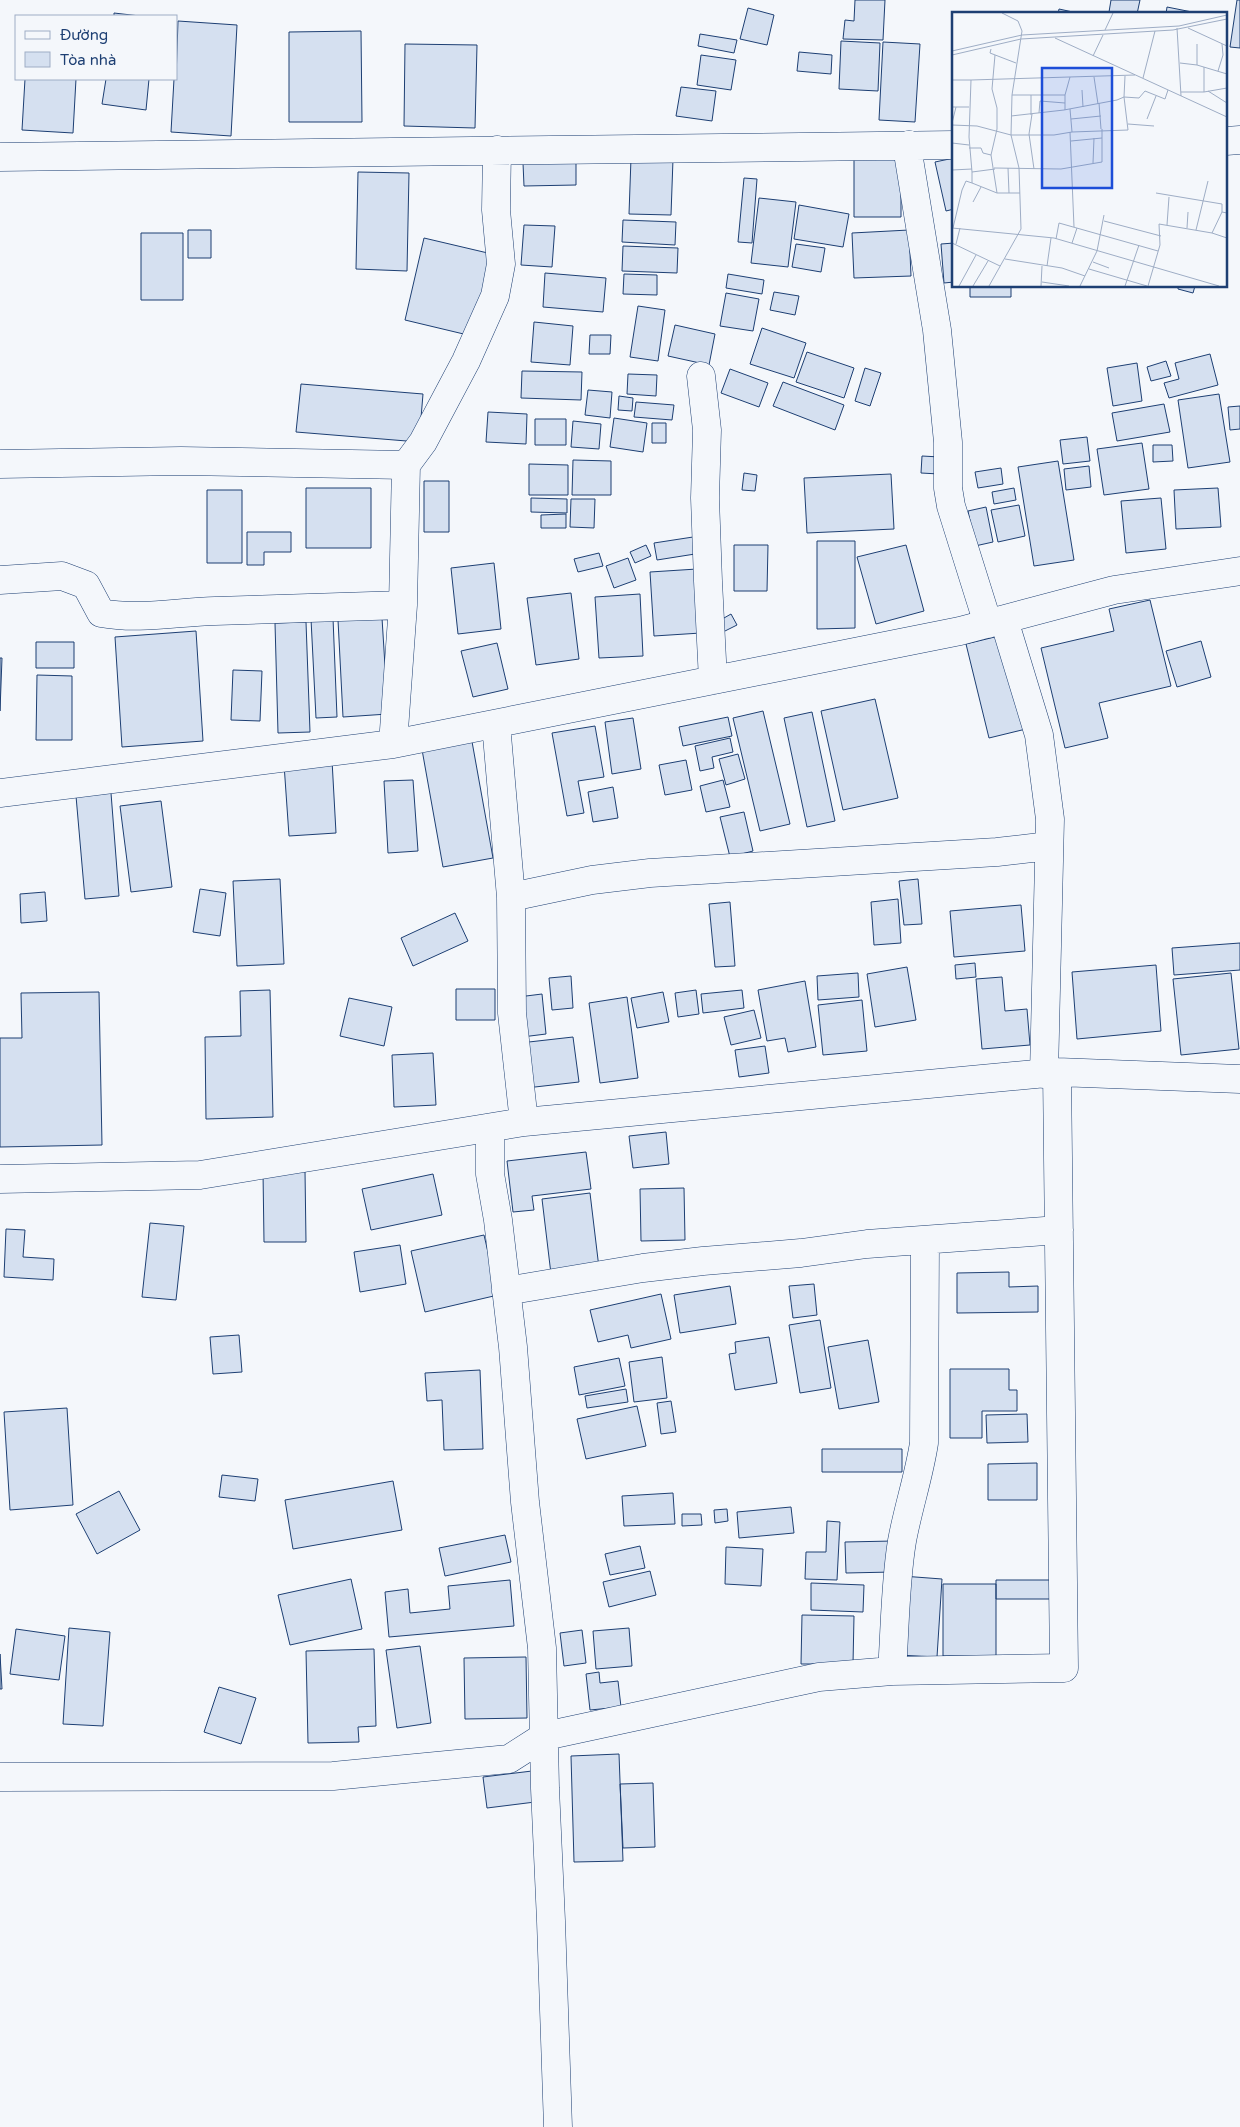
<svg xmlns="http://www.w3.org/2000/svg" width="1240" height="2127" font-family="'Varela Round',sans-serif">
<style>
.building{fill:#d5e0f0;stroke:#1d3f73}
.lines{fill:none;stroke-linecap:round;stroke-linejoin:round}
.street-casing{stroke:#1d3f73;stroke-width:29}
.street{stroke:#f4f7fb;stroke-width:28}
.inset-road{fill:none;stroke:#9eadc5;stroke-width:1}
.view{fill:#1d4ed8;fill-opacity:0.15;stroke:#1d4ed8;stroke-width:2.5}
.inset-edge{fill:none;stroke:#1d3f73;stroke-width:2.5}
</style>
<rect width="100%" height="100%" fill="#f4f7fb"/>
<!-- building -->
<path class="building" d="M855 0H885L883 40 843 39 845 20 854 21Z
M1111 0H1140L1137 14 1109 12Z
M1237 0H1240V48L1230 47Z
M1167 7 1202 14H1166Z
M748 8 774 15 767 45 740 39Z
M1059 9 1082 14H1058Z
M114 13 140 16H114Z
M178 21 237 25 231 136 171 132 174 79H176Z
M361 31 362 122H289V32Z
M700 34 737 40 734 53 698 46Z
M841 41 880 43 878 91 839 89Z
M883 42 920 44 915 122 879 120Z
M405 44 477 45 475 128 404 126Z
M799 52 832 55 831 74 797 71Z
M701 55 736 60 731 90 697 85Z
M25 79H76L73 133 22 130Z
M106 79H149L146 110 102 104Z
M681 87 716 91 712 121 676 116Z
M631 158 673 159 671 215 629 214Z
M854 158H901V217H854Z
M954 158V209L946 211 935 162Z
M576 162V185L524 186 523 163Z
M358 172 409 173 407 271 356 269Z
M744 178 757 179 752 243 738 242Z
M759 198 796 202 788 267 751 263Z
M799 205 849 214 843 247 794 239Z
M623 220 676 222 675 245 622 242Z
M524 225 555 226 552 267 521 265Z
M188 230H211V258H188Z
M909 230 911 276 854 278 852 233Z
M141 233H183V300H141Z
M424 238 492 254 472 336 405 320Z
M954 243V282L944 283 941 244Z
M796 244 825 248 821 272 792 267Z
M623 246 678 248 677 273 622 271Z
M545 273 606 278 603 312 543 307Z
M624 274 657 275V295L623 294Z
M728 274 764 280 762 294 726 288Z
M970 286H1011V297H970Z
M1178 286H1195L1193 293 1178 289Z
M774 292 799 296 795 315 770 310Z
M726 293 759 299 753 331 720 326Z
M638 306 665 310 658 361 630 357Z
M534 322 573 326 570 365 531 362Z
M675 325 715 334 709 365 668 356Z
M762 328 806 343 794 378 750 364Z
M590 335H611L610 354H589Z
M807 352 854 368 844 398 796 382Z
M1210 354 1218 385 1169 398 1164 383 1179 379 1175 363Z
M1166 361 1171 376 1151 381 1147 367Z
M1137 363 1142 401 1113 406 1107 368Z
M865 368 881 373 870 406 855 401Z
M730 369 768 383 759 407 721 393Z
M522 371 582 372 581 400 521 398Z
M628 374 657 375 656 396 627 394Z
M783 382 844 405 835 430 773 406Z
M301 384 423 394 419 442 296 432Z
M588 390 612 392 610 418 585 415Z
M1219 394 1230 462 1188 468 1178 400Z
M619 396 633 398 632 411 618 410Z
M636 402 674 405 672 420 634 417Z
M1164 404 1170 432 1117 441 1112 413Z
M1240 406V429L1230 430 1228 407Z
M488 412 527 414 526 444 486 442Z
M614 418 647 423 643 452 610 447Z
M535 419H566V445H535Z
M573 421 601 424 599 449 571 447Z
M652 423H666V443H652Z
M1087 437 1090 461 1063 464 1060 440Z
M1142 443 1149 489 1104 495 1097 449Z
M1153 445H1172L1173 461 1153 462Z
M922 456 940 457 939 474 921 473Z
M573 460 611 461V495H572Z
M1058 461 1074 560 1034 566 1018 467Z
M529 464 568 465V495H529Z
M1089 466 1091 487 1066 490 1064 469Z
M1001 468 1003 484 978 488 975 472Z
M744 473 757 475 755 491 742 490Z
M891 474 894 529 807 533 804 478Z
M424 481H449V532H424Z
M306 488H371V548H306Z
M1014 488 1016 500 994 504 992 492Z
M1218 488 1221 527 1176 529 1174 490Z
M207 490H242V563H207Z
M531 498 567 499V513L531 512Z
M1161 498 1166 549 1126 553 1121 501Z
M571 499H595L594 528 570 527Z
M1019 505 1025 536 998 542 991 510Z
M986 507 993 542 975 546 968 511Z
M566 514V528H541V515Z
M247 532H291V552H264V565H247Z
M693 537 695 554 657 560 654 543Z
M817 541H855V628L817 629Z
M646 545 651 556 635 563 630 552Z
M734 545H768L767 591H734Z
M906 545 924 611 876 624 857 557Z
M599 553 603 566 578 572 574 559Z
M628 558 636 580 614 588 606 566Z
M494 563 501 629 458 634 451 568Z
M697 569 701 633 654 636 650 572Z
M571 593 579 659 536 665 527 598Z
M640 594 643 656 599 658 595 597Z
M1150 600 1171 686 1099 703 1108 738 1065 748 1041 648 1114 631 1109 609Z
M731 614 737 625 723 632 717 622Z
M333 618 337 717 316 718 311 619Z
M382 618 388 714 343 717 338 620Z
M306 622 310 732 278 733 275 623Z
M196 631 203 741 122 747 115 637Z
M1003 635 1026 729 989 738 966 644Z
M1201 641 1211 677 1177 687 1166 651Z
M36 642H74V668H36Z
M497 643 508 689 473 697 461 651Z
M0 658H2L0 711Z
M233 670 262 671 260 721 231 720Z
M37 675 72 676V740H36Z
M875 699 898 798 843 810 821 711Z
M763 711 790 824 760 831 733 718Z
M812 712 835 821 807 827 784 718Z
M728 717 732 736 683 746 679 727Z
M633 718 641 769 612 774 605 722Z
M595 726 604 777 578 781 584 813 567 816 552 733Z
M471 736 493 858 443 867 421 744Z
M730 738 733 752 712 757 714 768 700 771 695 746Z
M738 754 745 779 726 785 719 759Z
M332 760 336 833 289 836 284 764Z
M686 760 692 790 665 795 659 765Z
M413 780 418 851 388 853 384 781Z
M723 780 730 807 706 812 700 786Z
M613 787 618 818 593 822 588 792Z
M111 793 119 896 85 899 76 796Z
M161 801 172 887 131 892 120 806Z
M744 812 753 851 730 857 720 817Z
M280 879 284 964 237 966 233 881Z
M918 879 922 924 904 925 899 881Z
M200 889 226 893 220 936 193 932Z
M45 892 47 921 21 923 20 894Z
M898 899 901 943 874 945 871 902Z
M730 902 735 966 715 967 709 904Z
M1021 905 1025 951 954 957 950 911Z
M455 913 468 941 413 966 401 938Z
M1240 943V970L1174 975 1172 948Z
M975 963 976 977 956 979 955 965Z
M1156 965 1161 1031 1077 1039 1072 972Z
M907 967 916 1020 875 1027 867 974Z
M858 973 859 997 818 1000 817 976Z
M1231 973 1239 1049 1181 1055 1173 979Z
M571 976 573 1008 552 1010 549 978Z
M1002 977 1005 1011 1027 1009 1030 1045 982 1049 976 979Z
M805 981 816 1047 788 1052 785 1038 767 1041 758 990Z
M456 989H495V1020H456Z
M270 990 273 1117 206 1119 205 1037 241 1036 240 991Z
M696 990 699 1014 678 1017 675 993Z
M742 990 744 1008 703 1013 701 994Z
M99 992 102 1145 0 1147V1038H22L21 993Z
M663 992 669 1022 637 1028 631 998Z
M542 994 546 1034 522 1037 518 997Z
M627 997 638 1078 600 1083 589 1003Z
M349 998 392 1007 384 1046 340 1036Z
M862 1000 867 1051 823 1055 818 1005Z
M754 1010 761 1038 731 1045 724 1017Z
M573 1037 579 1082 526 1088 520 1043Z
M765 1046 769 1073 739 1077 735 1050Z
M433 1053 436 1105 394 1107 392 1055Z
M666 1132 669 1164 633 1168 629 1136Z
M586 1152 591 1189 532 1196 534 1210 513 1212 507 1161Z
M305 1171 306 1242H264L263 1172Z
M433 1174 442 1215 371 1230 362 1189Z
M684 1188 685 1240 641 1241 640 1189Z
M590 1193 599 1268 551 1274 542 1199Z
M150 1223 184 1226 176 1300 142 1297Z
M6 1229 25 1230 23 1257 54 1259 53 1280 4 1277Z
M484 1235 498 1295 425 1312 411 1251Z
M400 1245 406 1284 360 1292 354 1252Z
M1009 1272V1287L1038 1286V1312L957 1313V1273Z
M814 1284 817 1315 793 1318 789 1286Z
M730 1286 736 1324 680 1333 674 1295Z
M661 1294 671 1339 631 1348 628 1335 598 1342 590 1310Z
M820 1320 831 1388 800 1393 789 1325Z
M239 1335 242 1372 213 1374 210 1337Z
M769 1337 777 1383 735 1390 729 1354 736 1353 735 1342Z
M868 1340 879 1402 839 1409 828 1347Z
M662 1357 667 1398 634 1402 629 1362Z
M619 1358 625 1386 579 1395 574 1367Z
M950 1369H1009V1390H1017V1411H982V1438H950Z
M480 1370 483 1449 444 1450 442 1400 427 1401 425 1373Z
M626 1389 628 1402 587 1408 585 1396Z
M671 1401 676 1432 661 1434 657 1403Z
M637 1406 646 1446 586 1459 577 1419Z
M67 1408 73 1505 10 1510 4 1412Z
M1027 1414 1028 1442 987 1443 986 1415Z
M822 1449H902V1472H822Z
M1037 1463V1500H988V1464Z
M222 1475 258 1479 255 1501 219 1497Z
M393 1481 402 1530 293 1549 285 1500Z
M119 1491 140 1530 97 1554 76 1514Z
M673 1493 675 1524 624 1526 622 1496Z
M791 1507 794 1533 739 1538 737 1512Z
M727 1509 728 1521 715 1523 714 1510Z
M682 1514H701L702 1525 682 1526Z
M827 1521 840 1522 837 1580 805 1579 806 1552H826Z
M505 1535 511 1562 445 1576 439 1548Z
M893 1541V1572L846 1573 845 1542Z
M640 1546 645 1568 610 1575 605 1554Z
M726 1547 763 1549 761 1586 725 1584Z
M650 1571 656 1595 609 1607 603 1582Z
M902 1576 942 1579 937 1657 898 1655Z
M351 1579 362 1629 290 1645 278 1595Z
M510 1580 514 1626 389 1637 385 1592 408 1589 410 1613 450 1609 448 1586Z
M996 1580H1053V1599H996Z
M811 1583 864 1585 863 1612 811 1610Z
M943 1584H996V1656H943Z
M802 1615 854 1616 853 1664H801Z
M69 1628 110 1632 103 1726 63 1724Z
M629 1628 632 1666 596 1669 593 1631Z
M16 1629 65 1636 59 1680 10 1674Z
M582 1630 586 1663 564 1666 560 1633Z
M420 1646 431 1723 397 1728 386 1650Z
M374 1649 376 1726 358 1727 359 1742 308 1743 306 1651Z
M0 1654 2 1689H0Z
M526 1657 527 1718 465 1719 464 1658Z
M599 1672 600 1683 618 1681 621 1707 590 1710 586 1674Z
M219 1687 256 1698 241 1744 204 1732Z
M619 1754 623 1861 574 1862 571 1756Z
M532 1771 535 1802 487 1808 483 1777Z
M653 1783 655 1847 623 1848 620 1784Z"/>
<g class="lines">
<defs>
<path id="street" d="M1226 141 1240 140
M909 145V159L937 330 948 442V488L951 506 988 624
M0 157 954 145
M701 376 707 430 705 498 708 581 713 680
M0 464 181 461 406 465 403 605 393 744
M406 465 423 442 466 361 495 296 501 264 496 210 497 150
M0 580 62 576 86 585 101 613C139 620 177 612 215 611 278 609 340 607 403 605
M1004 620 1039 735 1050 819 1044 1074
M0 793 393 744 960 631 1114 590 1240 571
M511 897 592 880 650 873 997 852 1049 846
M524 1122 1057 1072 1240 1079
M490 1128V1174L498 1220 513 1347 525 1502 542 1648 545 1788 551 1921 558 2127
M0 1179 200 1175 524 1122 512 1013 511 897 496 724
M506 1291 643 1268 703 1261 801 1253 867 1244 1059 1230
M892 1671C895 1629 895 1583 902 1541 908 1508 919 1476 924 1443L925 1240
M0 1777 333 1776 509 1759 545 1736 819 1677 892 1671 1064 1668 1057 1072"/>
</defs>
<!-- street casing -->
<use href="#street" class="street-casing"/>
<!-- street -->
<use href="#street" class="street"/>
</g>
<!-- overview -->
<g transform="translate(952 12)">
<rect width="275" height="275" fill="#f4f7fb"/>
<path class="inset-road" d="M225 16 229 84M236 16 275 34M153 18 161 1M103 26 275 105M245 32V53M39 37 38 41 64 51M0 39 70 23 227 14 275 3M0 43 69 27 221 18 275 7M141 44 151 23M228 51 245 53 275 62M266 59 271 43 270 32M142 65 146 92M191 66 203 19M0 68H19M130 78 131 95M256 79 275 91M229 80H252V55M252 80 275 76M60 83H113V98M79 83V103M113 83 118 65M147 91 149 117M0 95H17M87 101 88 89 113 91M80 102 77 122 82 157M59 104 112 98 165 88 172 85 173 64M119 107 149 104M195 107 204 84M0 111 4 95M176 112 202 114M0 113 25 114 59 123H102L120 120 118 97M118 120 122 215M120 120 176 118 172 85 187 86 193 79 213 87 216 78M119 129 150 126M0 131 17 133M17 136H29L31 141 39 143 45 181H68M0 142V161M39 143 45 117V96L40 77 43 43M141 151 142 126M42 156 109 157 150 150V117M56 156 57 181M43 157 20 160 17 125 19 68 183 63M0 158 20 157M20 160V171L45 181M204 181 270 192V200M21 190 29 175M152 209 209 224M215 213 217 185M0 216 102 226 267 274M1 216 10 178 14 169 20 171M235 216 236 200M244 218 256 169M260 221 275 226M104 227 107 211 206 239M0 231 48 254M120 231 125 216M4 232 8 216M53 247 110 256 133 264M141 250 157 256M95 254 99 226M137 257 195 274M90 270 117 274M7 274 24 243M21 274 36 249M37 274 69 217 67 156 59 123 60 83 70 19 66 9 50 1M89 274 90 254M128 274 145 239 152 203M173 274 187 233M196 274 208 233 207 212 260 221 270 200 275 201"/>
<path class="view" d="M90 56H160V176H90Z"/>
<rect width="275" height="275" class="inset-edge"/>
</g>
<!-- legend -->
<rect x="15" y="15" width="162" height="65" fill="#f4f7fb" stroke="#9eadc5"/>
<rect x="25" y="31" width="25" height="8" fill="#f4f7fb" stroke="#9eadc5"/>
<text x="60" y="40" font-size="15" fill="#1d3f73">Đường</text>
<rect x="25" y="52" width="25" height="15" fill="#d5e0f0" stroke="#9eadc5"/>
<text x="60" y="65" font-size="15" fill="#1d3f73">Tòa nhà</text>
</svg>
